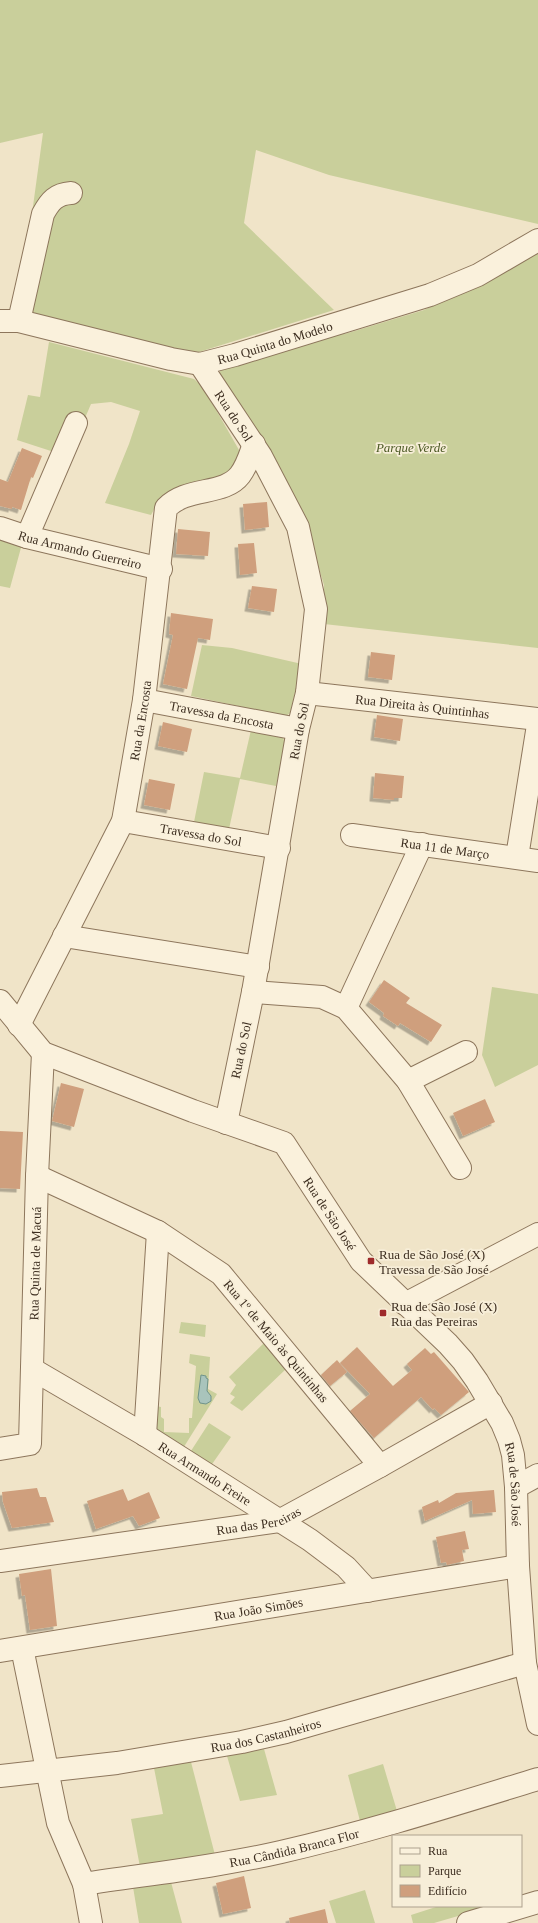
<svg xmlns="http://www.w3.org/2000/svg" width="538" height="1923" font-family="'Times New Roman',serif">
<style>
.green{fill:#c9cf9b}
.water{fill:#a9c4bc;stroke:#6f938a}
.building{fill:#cf9f7d;filter:url(#shadow)}
.lines{fill:none;stroke-linecap:round;stroke-linejoin:round}
.minor-casing{stroke:#8d765c;stroke-width:24}
.minor{stroke:#faf1dc;stroke-width:22}
.poi-dot{fill:#9e2a2b;stroke:#f7eed8;stroke-width:1.5}
.labels{text-anchor:middle;dominant-baseline:central;stroke-width:3.5;stroke-linejoin:round;paint-order:stroke}
.street-label{font-size:13px;fill:#3d2e20;stroke:#f7eed8}
.park-label{font-size:13px;font-style:italic;fill:#4d5a26;stroke:#f7eed8}
.poi-label{font-size:13px;fill:#3d2e20;stroke:#f7eed8;text-anchor:start}
</style>
<defs>
<filter id="shadow"><feDropShadow dx="-3.5" dy="3.5" stdDeviation="0" flood-color="#0004"/></filter>
</defs>
<rect width="100%" height="100%" fill="#f0e4c8"/>
<!-- green -->
<path class="green" d="M0 0H538V224L329 175 256 150 244 223 334 310 199 352 162 346 19 309 43 133 0 143Z
M538 250V648L324 624V585L313 549 220 382V370L295 344 348 333 424 310 471 287Z
M49 342 194 379 203 387 239 450 241 457 238 468 157 504 151 515 105 503 129 444 140 411 111 402 91 404 82 425 54 452 17 440 28 395 40 397Z
M0 538 22 544 10 588 0 586Z
M202 645 232 648 302 664 290 713 282 719 257 710 191 696Z
M251 730 282 735C289 748 279 771 276 786L240 779 229 829 194 822 204 772 240 778Z
M492 987 538 994V1065L495 1087 482 1055Z
M181 1322 206 1325 205 1337 179 1333Z
M264 1343 286 1369 242 1411 230 1403 235 1397 230 1394 236 1385 229 1377Z
M190 1354 210 1357 208 1389 217 1394 182 1450 157 1433 155 1426 156 1406 161 1407V1417L164 1419V1432L189 1433V1418H192L196 1366 189 1363Z
M209 1423 231 1437 210 1467 189 1454Z
M264 1749 277 1795 240 1801 227 1756Z
M191 1762 215 1855 140 1867 131 1819 163 1814 154 1768Z
M383 1764 397 1811 360 1821 348 1775Z
M171 1882 182 1923H139L133 1887Z
M365 1890 375 1923H336L329 1901Z
M439 1906H489V1907L434 1923H413L411 1915Z"/>
<!-- water -->
<path class="water" d="M201 1375 206 1376V1378L208 1379 207 1391 211 1396V1401L206 1404 200 1403 198 1398Z"/>
<!-- building -->
<path class="building" d="M22 448 42 456 33 478 31 477 21 510 12 507V509L0 506V479L8 482Z
M267 502 269 527 245 530 243 504Z
M178 529 210 532 208 556 176 554Z
M254 543 257 573 240 575 238 544Z
M252 586 277 589 274 612 248 608Z
M171 613 213 619 210 640 198 638 187 689 163 684 173 635 169 634Z
M371 652 395 655 392 680 368 677Z
M377 715 403 719 400 741 374 737Z
M163 722 192 729 187 752 158 746Z
M375 773 404 776 402 798H394V800L373 798Z
M149 779 175 784 170 810 144 805Z
M384 980 410 998 406 1003 442 1025 431 1042 400 1023 398 1026 383 1016 384 1013 369 1002Z
M61 1083 84 1089 74 1127 52 1121Z
M485 1099 495 1122 463 1136 453 1113Z
M0 1131 23 1132 20 1189 0 1188Z
M357 1347 393 1386 412 1370 407 1364 425 1348 431 1354 434 1352 469 1392 441 1415 434 1408 433 1410 421 1397 374 1438 350 1411 370 1394 340 1363Z
M337 1360 347 1372 330 1386 321 1375Z
M37 1488 40 1497H46L54 1522 12 1528 3 1502 2 1492Z
M123 1489 128 1501 149 1492 160 1518 139 1526 133 1516 96 1529 87 1501Z
M494 1490 496 1512 473 1514 472 1500 425 1521 422 1507 438 1500 439 1503 456 1493Z
M465 1531 469 1549 462 1550 464 1561 447 1565 446 1562 441 1563 436 1537Z
M51 1569 57 1626 30 1630 25 1595 22 1596 19 1574Z
M244 1876 251 1908 223 1914 216 1883Z
M325 1909 328 1923H290L289 1918Z"/>
<g class="lines">
<defs>
<g id="minor">
<path id="s1" d="M0 321H19L171 359 200 364 235 355 430 295 478 275 538 240"/>
<path d="M19 321 43 214C50 201 56 194 71 193"/>
<path id="s2" d="M200 364 261 456 298 527 316 609 307 693 298 729 253 992 226 1123"/>
<path id="s3" d="M0 528 27 537 161 569"/>
<path d="M27 537 76 423"/>
<path id="s4" d="M307 693 538 719"/>
<path id="s5" d="M144 700 298 729"/>
<path id="s6" d="M123 821 279 848"/>
<path id="s7" d="M352 835 538 861"/>
<path d="M517 857 538 725"/>
<path d="M64 936 258 967"/>
<path d="M253 992 322 997 346 1008 408 1081 460 1168"/>
<path id="s8" d="M0 1001 43 1053 193 1111 284 1143 361 1261 448 1344 463 1361 477 1381 502 1423 509 1440 513 1455 516 1487 518 1566 525 1663 538 1724"/>
<path d="M346 1008 422 844"/>
<path id="s9" d="M19 1025 123 821 144 700 166 508C187 486 224 496 240 475 247 466 250 455 254 444"/>
<path d="M408 1081 466 1052"/>
<path d="M37 1176 158 1232 221 1274 380 1466"/>
<path d="M405 1304 538 1234"/>
<path id="s10" d="M32 1369 145 1435 310 1540 346 1567 368 1591"/>
<path d="M145 1435 158 1232"/>
<path id="s11" d="M0 1449 30 1444 37 1176 43 1053"/>
<path d="M516 1487 538 1475"/>
<path id="s12" d="M0 1561 279 1521 380 1466 491 1403"/>
<path d="M22 1648 58 1823 84 1884"/>
<path id="s13" d="M0 1651 518 1566"/>
<path id="s14" d="M0 1776 117 1763 242 1742 286 1732 525 1663"/>
<path id="s15" d="M91 1923 84 1884C149 1874 216 1867 281 1852 368 1832 453 1805 538 1779"/>
<path d="M468 1923 538 1902"/>
</g>
</defs>
<!-- minor casing -->
<use href="#minor" class="minor-casing"/>
<!-- minor -->
<use href="#minor" class="minor"/>
</g>
<!-- markers -->
<g class="poi-dot">
<rect x="367" y="1257" width="8" height="8" rx="2"/>
<rect x="379" y="1309" width="8" height="8" rx="2"/>
</g>
<g class="labels">
<!-- street labels -->
<g class="street-label">
<text stroke="none"><textPath href="#s1" startOffset="283">Rua Quinta do Modelo</textPath></text>
<text stroke="none"><textPath href="#s2" startOffset="62">Rua do Sol</textPath></text>
<text stroke="none"><textPath href="#s3" startOffset="83">Rua Armando Guerreiro</textPath></text>
<text stroke="none"><textPath href="#s4" startOffset="116">Rua Direita às Quintinhas</textPath></text>
<text stroke="none"><textPath href="#s5" startOffset="79">Travessa da Encosta</textPath></text>
<text stroke="none"><textPath href="#s9" startOffset="331">Rua da Encosta</textPath></text>
<text transform="translate(299 731) rotate(-79)">Rua do Sol</text>
<text stroke="none"><textPath href="#s6" startOffset="79">Travessa do Sol</textPath></text>
<text stroke="none"><textPath href="#s7" startOffset="94">Rua 11 de Março</textPath></text>
<text transform="translate(241 1050) rotate(-78)">Rua do Sol</text>
<text stroke="none"><textPath href="#s8" startOffset="409">Rua de São José</textPath></text>
<text stroke="none"><textPath href="#s11" startOffset="211">Rua Quinta de Macuá</textPath></text>
<text transform="translate(276 1341) rotate(50)">Rua 1º de Maio às Quintinhas</text>
<text stroke="none"><textPath href="#s10" startOffset="202">Rua Armando Freire</textPath></text>
<text stroke="none"><textPath href="#s8" startOffset="745">Rua de São José</textPath></text>
<text stroke="none"><textPath href="#s12" startOffset="262">Rua das Pereiras</textPath></text>
<text stroke="none"><textPath href="#s13" startOffset="262">Rua João Simões</textPath></text>
<text stroke="none"><textPath href="#s14" startOffset="269">Rua dos Castanheiros</textPath></text>
<text stroke="none"><textPath href="#s15" startOffset="253">Rua Cândida Branca Flor</textPath></text>
</g>
<!-- park labels -->
<g class="park-label">
<text x="411" y="447">Parque Verde</text>
</g>
<!-- poi labels -->
<g class="poi-label">
<text x="379" y="1254">Rua de São José (X)<tspan x="379" dy="15">Travessa de São José</tspan></text>
<text x="391" y="1306">Rua de São José (X)<tspan x="391" dy="15">Rua das Pereiras</tspan></text>
</g>
</g>
<!-- legend -->
<rect x="392" y="1835" width="130" height="72" fill="#f7eed8" stroke="#ada18e"/>
<rect x="400" y="1848" width="20" height="6" fill="#faf1dc" stroke="#ada18e"/>
<text x="428" y="1855" font-size="12" fill="#3d2e20">Rua</text>
<rect x="400" y="1865" width="20" height="12" fill="#c9cf9b" stroke="#ada18e"/>
<text x="428" y="1875" font-size="12" fill="#3d2e20">Parque</text>
<rect x="400" y="1885" width="20" height="12" fill="#cf9f7d" stroke="#ada18e"/>
<text x="428" y="1895" font-size="12" fill="#3d2e20">Edifício</text>
</svg>
